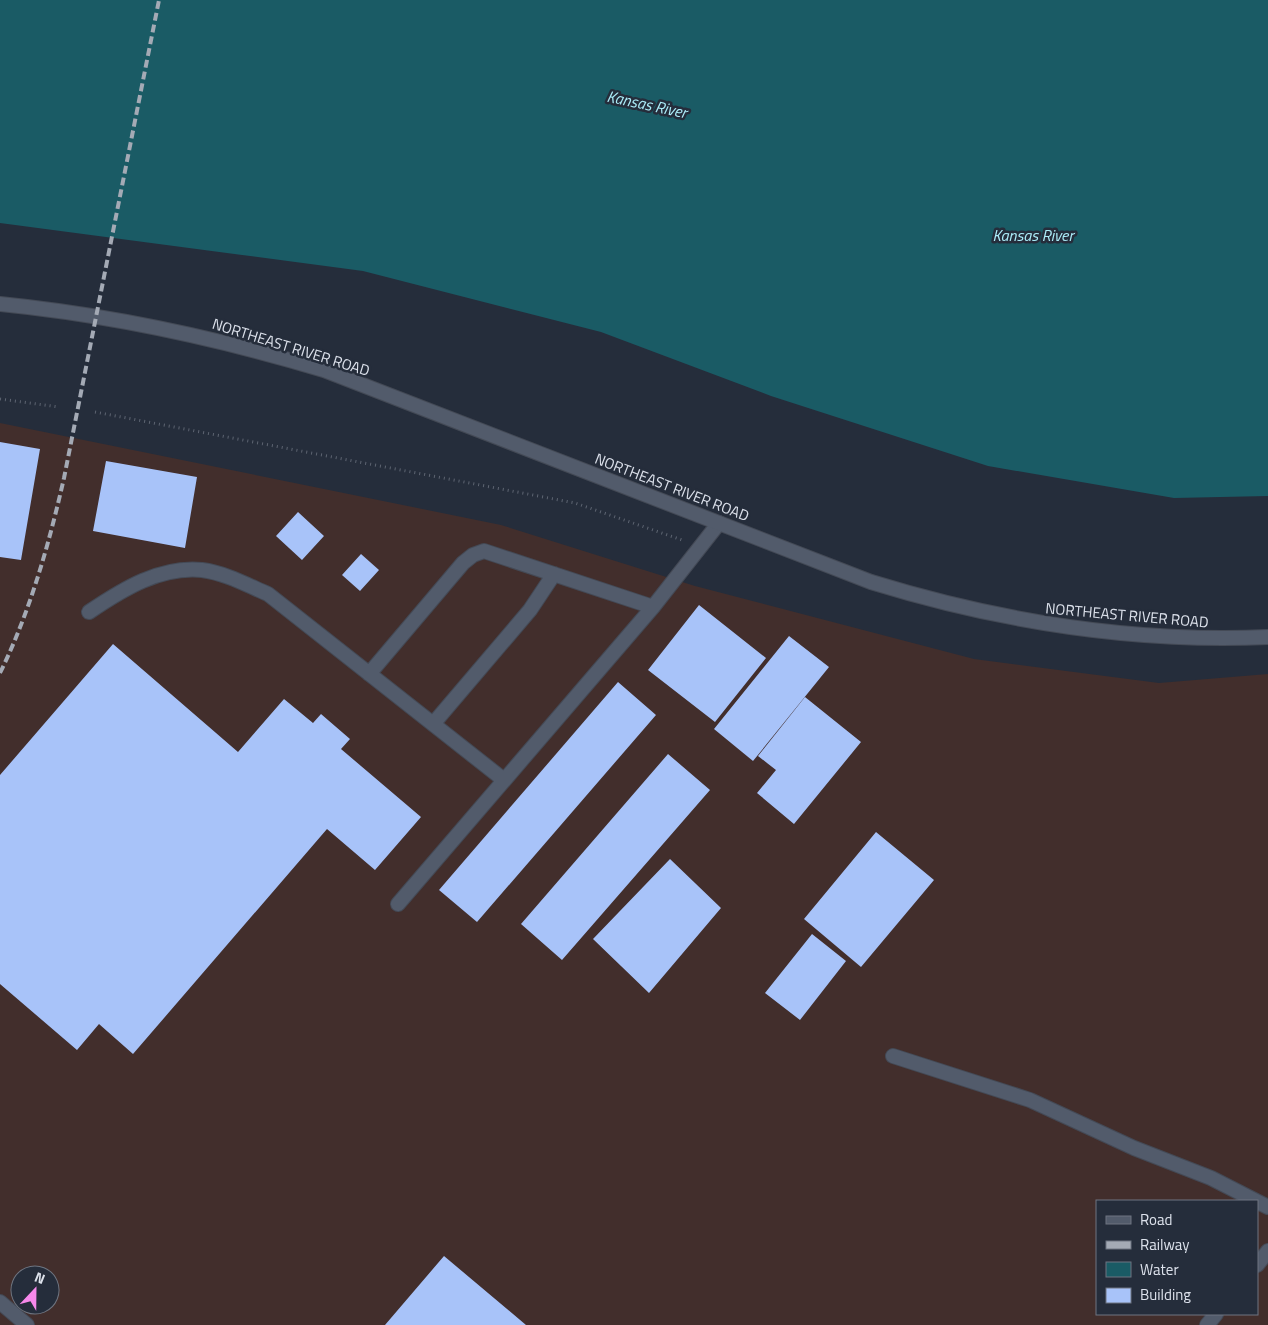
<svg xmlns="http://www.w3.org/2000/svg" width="1268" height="1325" font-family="'Titillium Web',sans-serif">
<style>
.industrial{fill:#422e2c;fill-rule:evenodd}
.water{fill:#1a5b65}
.building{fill:#a8c3f9}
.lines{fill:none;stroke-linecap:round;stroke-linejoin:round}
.service-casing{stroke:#444a56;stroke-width:16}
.tertiary-casing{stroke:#444a56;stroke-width:16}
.path{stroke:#5e6572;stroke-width:3;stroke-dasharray:1 4;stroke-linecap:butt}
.service{stroke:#525b6b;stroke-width:14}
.tertiary{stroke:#525b6b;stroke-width:14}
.rail{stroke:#a4aab5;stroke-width:4;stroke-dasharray:8 4;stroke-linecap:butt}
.labels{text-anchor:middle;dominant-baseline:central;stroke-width:5;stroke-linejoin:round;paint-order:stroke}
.street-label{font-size:15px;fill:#dce1eb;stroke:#252d3b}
.water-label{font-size:16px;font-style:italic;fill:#acedf9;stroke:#252d3b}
</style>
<rect width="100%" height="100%" fill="#252d3b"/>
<!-- industrial -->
<path class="industrial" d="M0 423 501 525 695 586 974 659 1159 683 1268 674V1325H0ZM1097 1201H1257V1314H1097ZM20 1275H50V1305H20Z"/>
<!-- water -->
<path class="water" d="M0 0H1268V496L1174 498 988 466 771 396 601 332 363 271 0 223Z"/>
<!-- building -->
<path class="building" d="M0 442 40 449 21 560 0 557Z
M106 461 197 477 185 548 93 531Z
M298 512 324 536 302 560 276 536Z
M361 554 379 570 360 591 342 575Z
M699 605 766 658 715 722 648 670Z
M789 636 829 667 753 761 714 729Z
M113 644 238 752 284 699 313 723 321 714 350 739 341 749 421 817 375 870 327 829 133 1054 99 1024 77 1050 0 984V775Z
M618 682 656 715 477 922 439 890Z
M805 697 861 742 794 824 757 793 776 770 758 756Z
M668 754 710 790 562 960 521 924Z
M876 832 934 880 861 967 804 919Z
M670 859 721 908 649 993 593 939Z
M812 934 846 961 800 1020 765 993Z
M444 1256 526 1325H385Z"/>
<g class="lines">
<defs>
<path id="service" d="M89 612C123 589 160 566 202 570 225 573 247 585 268 594L504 780
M369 674 463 563 473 555 484 551 653 607
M433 724 530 610 554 574
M398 904 653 607 719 523
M893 1056 1030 1100 1134 1148 1211 1178 1268 1207
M1257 1265 1268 1251
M0 1302 27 1325
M1207 1325 1216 1314"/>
<path id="tertiary" d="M0 304C111 315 217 338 324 370L871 582C1001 622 1132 643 1268 637"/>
</defs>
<!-- service casing -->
<use href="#service" class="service-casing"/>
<!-- tertiary casing -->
<use href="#tertiary" class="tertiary-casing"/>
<!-- path -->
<path class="path" d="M0 399 59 407
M95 412 575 503 682 540"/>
<!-- service -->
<use href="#service" class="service"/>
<!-- tertiary -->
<use href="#tertiary" class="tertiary"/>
<!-- rail -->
<path class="rail" d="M0 673C30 612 49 544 64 478L159 0"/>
</g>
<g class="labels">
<!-- street labels -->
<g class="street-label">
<text transform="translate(291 347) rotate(17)">NORTHEAST RIVER ROAD</text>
<text transform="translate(672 487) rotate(21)">NORTHEAST RIVER ROAD</text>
<text transform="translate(1127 615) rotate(5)">NORTHEAST RIVER ROAD</text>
</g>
<!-- water labels -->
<g class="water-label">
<text transform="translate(647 104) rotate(12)">Kansas River</text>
<text x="1033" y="235">Kansas River</text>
</g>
</g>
<!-- legend -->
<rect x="1096" y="1200" width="162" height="115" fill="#252d3b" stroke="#6e7581"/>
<rect x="1106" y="1216" width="25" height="8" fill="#525b6b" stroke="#6e7581"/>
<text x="1140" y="1225" font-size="15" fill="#dce1eb">Road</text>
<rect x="1106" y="1241" width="25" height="8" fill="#a4aab5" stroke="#6e7581"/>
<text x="1140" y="1250" font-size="15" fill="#dce1eb">Railway</text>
<rect x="1106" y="1262" width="25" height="15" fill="#1a5b65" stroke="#6e7581"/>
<text x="1140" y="1275" font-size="15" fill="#dce1eb">Water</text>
<rect x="1106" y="1288" width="25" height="15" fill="#a8c3f9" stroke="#6e7581"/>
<text x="1140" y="1300" font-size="15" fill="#dce1eb">Building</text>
<!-- north arrow -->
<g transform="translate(35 1290) rotate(22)"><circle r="24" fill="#252d3b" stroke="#6e7581"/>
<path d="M0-4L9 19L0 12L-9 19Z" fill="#f788eb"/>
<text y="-8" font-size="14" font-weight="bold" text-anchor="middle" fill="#dce1eb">N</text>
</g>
</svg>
